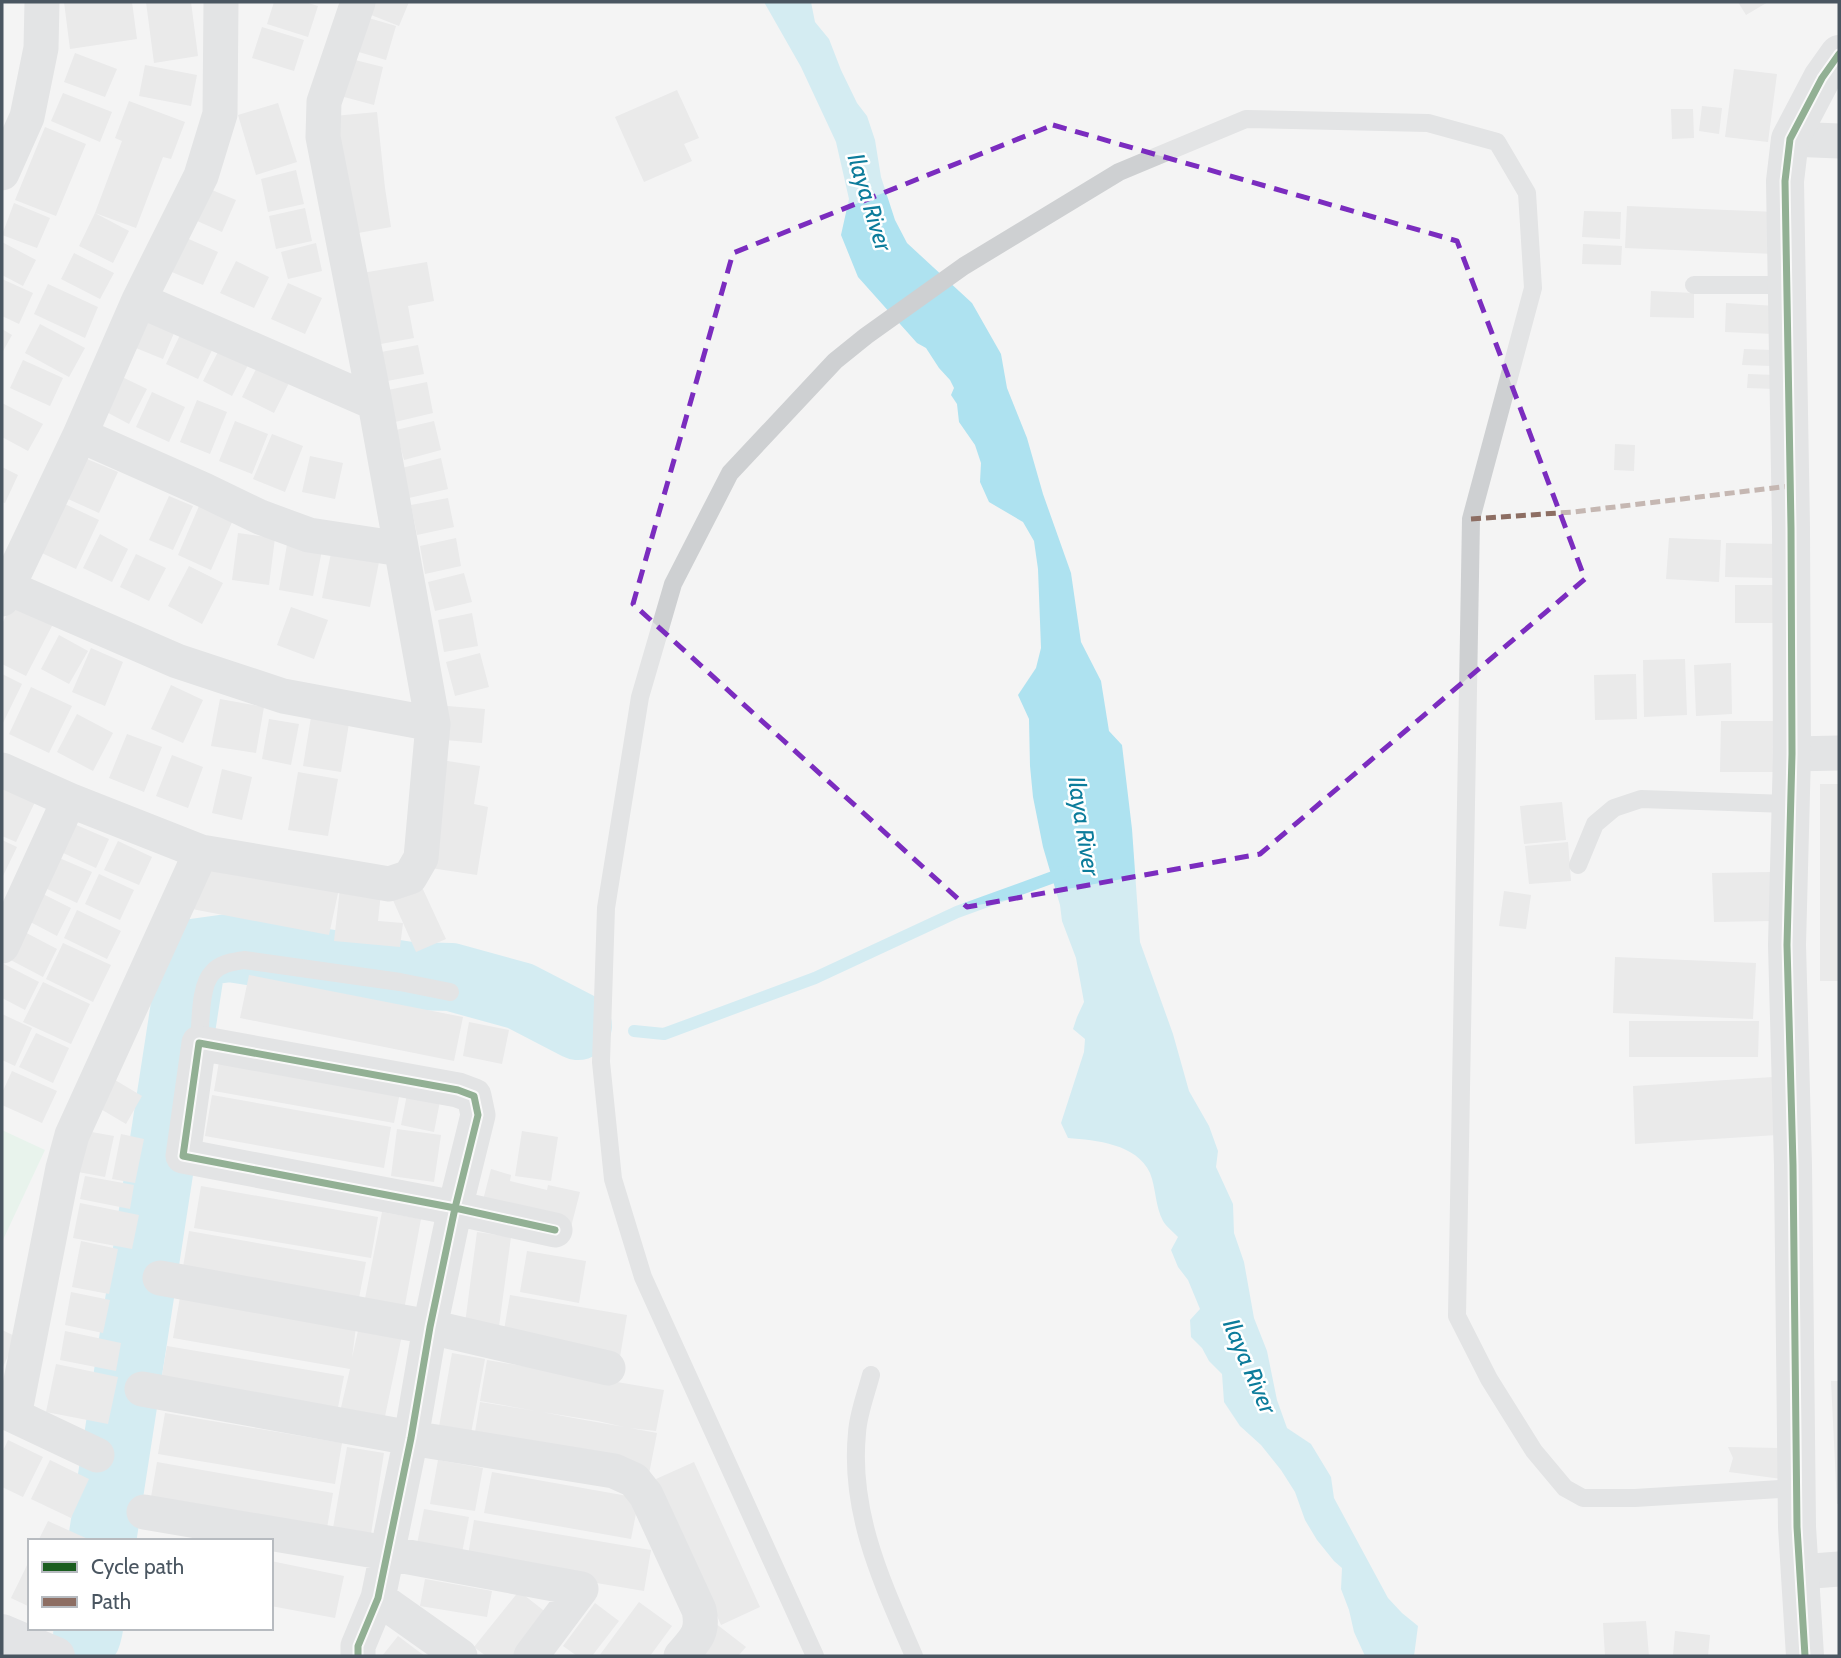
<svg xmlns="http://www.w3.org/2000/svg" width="1841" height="1658" font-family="Cabin,sans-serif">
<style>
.green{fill:#d9f2e3}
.water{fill:#aee2f0}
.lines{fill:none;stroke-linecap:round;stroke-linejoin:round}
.stream{stroke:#aee2f0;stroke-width:12}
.river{stroke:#aee2f0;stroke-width:68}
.building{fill:#ddddde;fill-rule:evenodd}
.service{stroke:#ced0d2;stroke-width:18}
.minor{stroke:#ced0d2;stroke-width:35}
.tertiary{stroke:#ced0d2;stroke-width:38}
.secondary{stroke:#ced0d4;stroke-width:38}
.quiet{stroke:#8d6e63;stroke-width:5;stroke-dasharray:10 5;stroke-linecap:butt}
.cycleway-casing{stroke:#fff;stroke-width:11}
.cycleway{stroke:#1b5e20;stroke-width:7}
.marked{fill:none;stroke:#7b2cbf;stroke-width:5;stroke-dasharray:14 9;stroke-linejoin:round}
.labels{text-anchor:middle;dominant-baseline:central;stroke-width:5;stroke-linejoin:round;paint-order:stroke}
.water-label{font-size:24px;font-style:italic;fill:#0c7c9b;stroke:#fff}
</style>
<rect width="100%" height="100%" fill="#f4f4f4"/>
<!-- green -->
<path class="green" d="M2 1130 45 1150 2 1242Z"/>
<!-- water -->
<path class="water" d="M764 2H811L815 22 829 39 841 70 857 103 867 116 875 140 881 177 895 220 907 243 972 303 1001 354 1007 388 1027 438 1043 494 1071 573 1081 642 1101 681 1109 731 1122 745 1132 829 1140 942 1173 1034 1189 1091 1209 1126 1218 1151 1216 1167 1233 1204 1234 1233 1244 1262 1254 1318 1267 1351 1277 1400 1287 1428 1311 1444 1331 1477 1334 1498 1388 1598 1402 1613 1418 1626 1414 1656H1365L1354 1632 1349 1610 1341 1589 1342 1568 1334 1561 1317 1540 1305 1520 1295 1492 1281 1470 1261 1445 1240 1426 1224 1402 1222 1374 1209 1361 1202 1348 1191 1337 1190 1320 1200 1309 1188 1280 1178 1267 1171 1250 1178 1237C1173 1232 1166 1226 1163 1221 1155 1206 1156 1188 1150 1173 1137 1144 1096 1140 1068 1138L1061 1123 1084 1052 1085 1039 1073 1029 1077 1017 1084 1002 1076 958 1062 921 1060 905 1043 847 1033 797 1030 766 1029 719 1018 695 1036 668 1041 648 1038 569 1034 541 1023 522 989 502 980 482 981 463 975 445 959 422 957 404 951 395 954 388 950 380 939 368 926 348 917 343 858 277 841 235 849 199 836 142 801 67Z"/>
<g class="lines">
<!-- stream -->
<path class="stream" d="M634 1031 664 1034 815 978 957 912 1067 872"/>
<!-- river -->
<path class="river" d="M102 1541 193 953 229 948 411 976 451 977 520 996 578 1026
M87 1636 89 1628"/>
</g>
<!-- building -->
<path class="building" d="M64 2H132L137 39 70 49Z
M146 2H191L198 56 154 63Z
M274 2H305L318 6 308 37 267 24Z
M365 2H409L399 26 361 11Z
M1738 2H1768L1746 15Z
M362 16 396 26 386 60 352 50Z
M262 27 304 40 294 71 252 58Z
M75 53 117 69 105 97 64 82Z
M343 57 383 67 374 105 333 94Z
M145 65 197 75 191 106 139 96Z
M1734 69 1777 74 1768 142 1725 137Z
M677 90 699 138 684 144 692 161 644 182 615 117Z
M63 93 112 112 100 142 51 121Z
M129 101 185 122 171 159 163 157 136 228 95 213 122 141 115 138Z
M278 103 297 162 256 175 238 115Z
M1702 106 1722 108 1719 134 1699 131Z
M1671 109H1693L1694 138 1672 139Z
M377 112 385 188 391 227 353 234 334 116Z
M45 127 86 144 56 216 15 200Z
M296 170 304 204 268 212 261 179Z
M200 185 236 200 222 232 186 216Z
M14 203 50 218 37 248 2 235Z
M1627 206 1777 212 1775 254 1625 248Z
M305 208 312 241 276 249 269 216Z
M1584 211 1621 212 1620 239 1582 237Z
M95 213 129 231 113 263 79 246Z
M182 236 218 252 203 285 167 270Z
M2 242 36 260 23 286 2 275Z
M316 243 322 271 288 279 281 252Z
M1583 244 1622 246 1621 265 1582 264Z
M74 253 114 273 100 299 61 279Z
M236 261 269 277 254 308 220 293Z
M427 262 434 301 408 306 414 338 375 345 362 273Z
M2 279 33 293 19 324 2 316Z
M288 283 322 298 305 334 271 319Z
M48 284 98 307 85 338 34 314Z
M1651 291 1694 293V318L1650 317Z
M1726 303 1776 306 1774 334 1725 332Z
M146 313 177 326 163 359 131 346Z
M40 324 85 348 69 377 25 353Z
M2 329 12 335 2 353Z
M182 331 214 346 198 379 166 364Z
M418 345 424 374 382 382 376 353Z
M220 348 249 363 232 396 203 381Z
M1744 349 1773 350 1772 366 1742 365Z
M23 360 63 378 50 406 10 388Z
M258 365 290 381 274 413 242 397Z
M116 374 147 389 129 424 99 408Z
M1748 374 1775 375V389L1747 388Z
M427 382 433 413 395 422 388 390Z
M152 392 185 407 169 442 136 427Z
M197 400 227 412 210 454 180 442Z
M2 403 43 424 28 451 2 437Z
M235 421 268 434 252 474 219 461Z
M434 421 441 450 404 460 396 430Z
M272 434 303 446 285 492 253 479Z
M1615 444 1635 445 1634 471 1614 470Z
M75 454 118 472 99 513 57 494Z
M310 456 343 463 335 499 302 492Z
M441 458 448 489 409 498 402 468Z
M2 467 18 475 5 503 2 502Z
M169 496 193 506 173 550 149 540Z
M52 498 99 520 76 569 29 547Z
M448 498 454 527 417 535 411 505Z
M199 506 233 520 211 570 178 555Z
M238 533 275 538 269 585 232 580Z
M100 534 128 549 112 582 83 568Z
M456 538 461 566 425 574 420 546Z
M1669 538 1721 540 1719 582 1666 579Z
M288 539 323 545 313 596 279 590Z
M1726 543 1779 544 1777 578 1725 577Z
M332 548 380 557 370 607 322 598Z
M136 554 166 568 149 601 120 587Z
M189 566 223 583 202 624 168 606Z
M464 573 472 602 435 611 428 582Z
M1735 585H1776V623H1735Z
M12 604 53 624 26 676 2 664V624Z
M291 607 328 620 314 659 277 645Z
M472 613 478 646 444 652 438 620Z
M59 635 88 651 69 684 41 669Z
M91 648 123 662 105 706 72 692Z
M480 653 489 687 455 696 446 662Z
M1685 659 1687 715 1644 717 1643 660Z
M1731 663 1732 714 1696 716 1694 665Z
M2 674 22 684 2 725Z
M1636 674 1637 719 1595 720 1594 675Z
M171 685 203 700 183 743 151 729Z
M31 687 72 706 49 753 9 734Z
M220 699 264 707 256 753 211 746Z
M313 705 351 711 341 772 303 766Z
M447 706 485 709 482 743 444 740Z
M77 714 113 733 93 771 57 752Z
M269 719 299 724 291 765 262 759Z
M1721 721H1773V772H1720Z
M127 734 162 747 144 792 109 778Z
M172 755 203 767 188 808 156 796Z
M441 760 480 766 474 804 488 807 477 875 424 867Z
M222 769 252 777 242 820 212 813Z
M298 772 338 779 328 836 288 830Z
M1820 784H1839V981H1820Z
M2 786 35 802 16 842 2 836Z
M1562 802 1566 840 1524 844 1520 806Z
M74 824 109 839 96 868 61 852Z
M2 840 17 847 2 878Z
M118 841 152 857 139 885 104 870Z
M1568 842 1571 881 1529 884 1525 846Z
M57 857 92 872 77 903 43 887Z
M202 858 340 884 329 935 192 909Z
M1770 872 1771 921 1714 922 1712 873Z
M99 874 134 890 120 920 85 904Z
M341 879 382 883 378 921 403 923 400 947 334 941Z
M421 885 446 939 416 952 392 898Z
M31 888 71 908 57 936 17 915Z
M1504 891 1531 895 1526 929 1499 926Z
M77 910 121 931 107 959 64 938Z
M17 928 57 949 43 977 3 956Z
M63 943 111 965 93 1002 46 979Z
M1615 957 1756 963 1753 1019 1613 1013Z
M2 963 39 982 25 1010 2 998Z
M249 975 463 1017 454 1061 240 1018Z
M43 982 90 1004 71 1044 23 1022Z
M2 1014 32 1028 15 1066 2 1060Z
M1629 1021H1759L1758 1057H1629Z
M469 1022 509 1030 502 1064 463 1056Z
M36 1033 69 1048 53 1083 19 1067Z
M221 1050 402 1082 394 1123 214 1091Z
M12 1071 57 1091 42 1123 2 1105V1093Z
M1773 1077 1777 1135 1635 1144 1633 1086Z
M115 1080 142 1096 126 1124 99 1108Z
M409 1084 442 1091 434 1132 401 1125Z
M212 1095 391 1127 384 1168 205 1136Z
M397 1129 441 1135 434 1182 391 1176Z
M86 1131 114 1136 105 1177 78 1172Z
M522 1131 558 1137 551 1181 515 1176Z
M121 1134 144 1139 135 1183 112 1179Z
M491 1169 511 1175 510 1181 547 1190 548 1185 580 1192 571 1227 482 1204Z
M85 1176 134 1185 130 1209 80 1199Z
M201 1186 378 1217 371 1258 194 1228Z
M80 1203 139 1215 132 1249 73 1238Z
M382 1212 421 1219 404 1310 364 1304Z
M189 1231 366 1262 358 1303 182 1273Z
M477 1232 511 1237 498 1334 464 1331Z
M81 1241 118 1249 109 1294 72 1287Z
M527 1251 586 1261 579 1303 520 1292Z
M71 1292 110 1300 103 1333 65 1325Z
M510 1295 627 1315 620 1357 503 1336Z
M180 1297 356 1327 352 1358 359 1326 402 1335 384 1421 340 1412 350 1369 173 1338Z
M2 1330 17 1337 2 1369Z
M65 1331 121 1343 116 1371 60 1360Z
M167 1346 344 1376 336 1418 160 1387Z
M452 1353 485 1359 469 1444 437 1438Z
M487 1360 664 1390 656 1431 630 1428 657 1433 649 1474 473 1444 480 1402 536 1411 480 1401ZM542 1412 598 1421 624 1427 568 1417Z
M56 1364 118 1377 108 1424 46 1412Z
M1831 1381H1839V1504H1837Z
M165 1413 342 1443 335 1484 158 1454Z
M8 1440 43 1457 23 1497 2 1487V1453Z
M347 1447 384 1453 371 1534 333 1528Z
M1728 1447 1783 1448 1781 1479 1729 1472 1733 1458Z
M50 1460 89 1479 71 1518 31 1499Z
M438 1460 483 1468 475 1511 430 1504Z
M157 1462 333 1493 326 1534 150 1503Z
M694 1462 760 1607 721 1625 656 1479Z
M492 1472 639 1498 631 1539 484 1513Z
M424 1509 469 1517 461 1558 416 1549Z
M474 1520 651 1550 644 1591 467 1561Z
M48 1521 88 1539 87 1541H38Z
M30 1559V1607L11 1598Z
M271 1561 344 1576 335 1618 271 1606Z
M425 1579 492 1591 487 1617 420 1606Z
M519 1591 548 1614 516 1656H486L474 1647Z
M639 1602 672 1626 650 1656H599Z
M595 1603 619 1621 592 1656H577L563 1646Z
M1646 1621 1649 1656H1605L1603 1623Z
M715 1623 746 1647 738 1656H688Z
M1675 1631 1710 1635 1708 1656H1673Z
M398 1636 418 1651 425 1656H382Z"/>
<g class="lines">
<!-- service -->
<path class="service" d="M1694 285H1788
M1578 865 1595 824 1614 808 1641 799 1789 804
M199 1043C201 1025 199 985 213 972 221 963 233 962 244 960L400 982 450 992
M871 1375C866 1394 858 1414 857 1433 849 1514 883 1584 914 1656
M815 1656 643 1277 613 1179 601 1062 606 908 640 697 673 584 730 473 835 361 866 336 964 266 1119 172 1246 119 1428 123 1497 142 1527 193 1533 288 1471 519 1457 1316 1489 1379 1534 1451 1565 1488 1583 1498H1635L1796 1488"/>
<!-- minor -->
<path class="minor" d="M1790 139 1839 141
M2 173 27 117 41 48 42 2
M139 300 375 403
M80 435 204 490 260 517 309 535 401 549
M2 585 177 661 283 696 433 724
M2 599 80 435 139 300 201 176 220 114 221 2
M1792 754 1839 753
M2 770 69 800 201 852 389 884 410 877 421 858 433 724 375 403 323 137 324 102 358 2
M2 946 69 800
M160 1278 430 1327 608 1368
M142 1389 411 1438 614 1471 634 1480 646 1495 699 1610C704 1633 695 1640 681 1656
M2 1410 97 1455
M14 1416 63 1168 72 1135 201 852
M144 1512 387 1553 581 1589 531 1656
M1800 1572 1839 1569
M378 1598 460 1656
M358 1656V1646L378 1598 411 1438 430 1327 455 1208 478 1115 474 1096 458 1090 199 1043 183 1156 455 1208 555 1230"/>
<!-- tertiary -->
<path class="tertiary" d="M1805 1656 1797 1527 1793 1165 1787 945 1792 754 1791 528 1785 181 1790 139 1822 78 1839 54"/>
<!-- secondary -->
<path class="secondary" d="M2 1633 56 1656"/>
<!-- quiet -->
<path class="quiet" d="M1471 519 1573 512 1790 486"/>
<defs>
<path id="cycleway" d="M358 1656V1646L378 1598 411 1438 430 1327 455 1208 478 1115 474 1096 458 1090 199 1043 183 1156 455 1208 555 1230
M1805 1656 1797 1527 1793 1165 1787 945 1792 754 1791 528 1785 181 1790 139 1822 78 1839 54"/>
</defs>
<!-- cycleway casing -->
<use href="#cycleway" class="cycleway-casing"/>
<!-- cycleway -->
<use href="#cycleway" class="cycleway"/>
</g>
<!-- marked area -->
<path d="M0 0H1841V1658H0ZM1053 125 1457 241 1585 579 1260 854 967 907 633 604 733 253Z" fill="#f4f4f4" fill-opacity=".55" fill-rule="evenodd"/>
<path class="marked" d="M1053 125 1457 241 1585 579 1260 854 967 907 633 604 733 253Z"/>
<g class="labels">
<!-- water labels -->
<g class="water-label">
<text transform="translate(870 202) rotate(73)">Ilaya River</text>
<text transform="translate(1084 826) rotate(81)">Ilaya River</text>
<text transform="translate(1250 1366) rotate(67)">Ilaya River</text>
</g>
</g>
<!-- border -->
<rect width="1841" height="1658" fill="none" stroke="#4a5661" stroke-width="7"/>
<!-- legend -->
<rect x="28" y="1539" width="245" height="91" fill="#ffffff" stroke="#b7bbc0" stroke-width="2"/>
<rect x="42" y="1562" width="35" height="10" fill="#1b5e20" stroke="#b7bbc0" stroke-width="2"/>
<text x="91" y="1574" font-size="21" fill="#4a5661">Cycle path</text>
<rect x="42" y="1597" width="35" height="10" fill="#8d6e63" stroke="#b7bbc0" stroke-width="2"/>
<text x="91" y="1609" font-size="21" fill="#4a5661">Path</text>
</svg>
